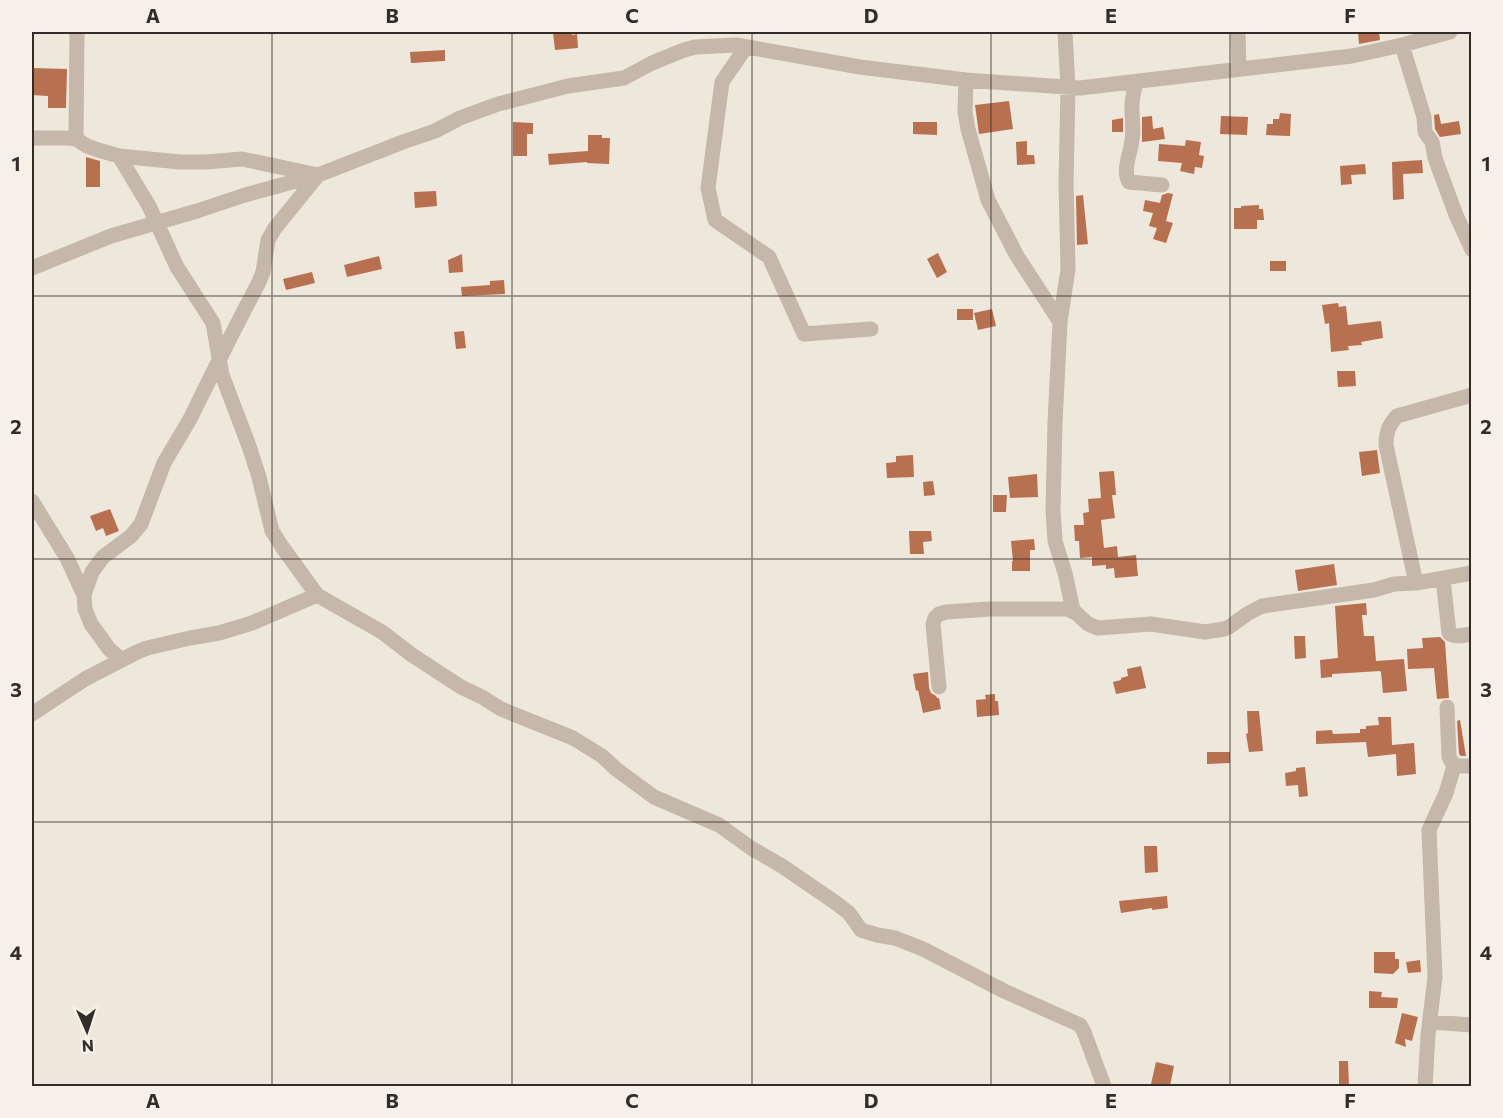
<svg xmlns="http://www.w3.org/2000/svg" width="1503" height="1118" font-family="Commissioner,sans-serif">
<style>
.building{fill:#b77050}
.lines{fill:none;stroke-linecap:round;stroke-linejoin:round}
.street{stroke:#c5b7a9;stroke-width:15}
.grid{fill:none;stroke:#332c28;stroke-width:1.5;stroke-opacity:0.55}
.neatline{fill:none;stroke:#332c28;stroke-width:2}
.grid-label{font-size:20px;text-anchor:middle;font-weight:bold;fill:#332c28}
</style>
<rect width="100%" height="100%" fill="#eee7db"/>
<!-- building -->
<path class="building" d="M553 32H572V35L577 34 578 48 555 50Z
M1358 32H1379L1380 40 1359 44Z
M445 50V61L411 63 410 52Z
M32 68 67 69 66 108H48V96L32 95Z
M1009 101 1013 129 979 134 975 105Z
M1280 113 1291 114 1290 136 1266 135 1267 124H1273V119H1279Z
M1439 114 1441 124 1459 121 1461 134 1440 137 1435 129 1434 115Z
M1152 116 1153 129 1163 127 1165 139 1142 142V117Z
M1221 116 1248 117 1247 135 1220 134Z
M1123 118V132H1112V120Z
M513 122 533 123V134H527V156H513Z
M913 122H937V135L913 134Z
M588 135H602V138H610L609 164 587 163V162L549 165 548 154 588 151Z
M1186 140 1201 142 1199 155 1204 156 1202 168 1195 167 1194 174 1180 171 1182 163 1158 161 1159 144 1185 146Z
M1027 141V155H1034L1035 164 1017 165 1016 142Z
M86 157 100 161V187H86Z
M1422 160 1423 173 1403 174 1404 199 1393 200 1392 162Z
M1365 164 1366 174 1351 175 1352 184 1341 185 1340 166Z
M436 191 437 206 415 208 414 192Z
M1168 193 1173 194 1166 221 1173 223 1166 243 1153 239 1157 228 1149 226 1153 213 1143 211 1145 200 1160 203 1162 195Z
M1083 195 1088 244 1077 245 1076 196Z
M1259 205V209H1263L1264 220H1257V229H1234V208H1241V206Z
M938 253 947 272 937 278 927 259Z
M462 254 463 272 449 273 448 260Z
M379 256 382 269 347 277 344 265Z
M1270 261H1286V271H1270Z
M312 272 315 283 286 290 283 279Z
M504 280 505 294 462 296 461 287 490 285V281Z
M1338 303 1339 307 1346 306 1348 325 1381 321 1383 338 1361 342 1362 345 1348 346 1349 350 1331 352 1329 323 1325 324 1322 305Z
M957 309H973V320H957Z
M992 309 996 326 978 330 974 313Z
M464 331 466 348 456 349 454 332Z
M1337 371H1355L1356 386 1338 387Z
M1377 450 1380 473 1362 476 1359 452Z
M913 455 914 477 887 478 886 463 896 462V456Z
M1114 471 1116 495H1112L1115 518 1101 520 1104 548 1117 546 1118 557 1136 555 1138 576 1115 578 1114 568 1106 569V565L1092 566V557L1080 558 1079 541H1075L1074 525H1084L1083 513 1089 512 1088 499 1101 498 1099 472Z
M1037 474 1038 497 1010 498 1008 477Z
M933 481 935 495 924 496 923 482Z
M993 495H1007L1006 512H993Z
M110 509 119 531 106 536 103 528 96 531 90 516Z
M909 531H931L932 541 923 542 924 554H910Z
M1034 539 1035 550H1030V571H1012V561H1013L1011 541Z
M1334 564 1337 585 1298 591 1295 570Z
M1366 603 1367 615H1362L1364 636H1374L1376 661 1404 659 1407 691 1383 693 1381 672 1380 671 1332 674V677L1321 678 1320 660 1338 658 1335 606Z
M1294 636H1305L1306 658 1295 659Z
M1440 637 1445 642 1449 698 1437 699 1434 668 1408 669 1407 649 1423 648 1422 638Z
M1141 666 1146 688 1116 694 1113 682 1121 680V678L1128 676 1127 669Z
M928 672 929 688 931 693 936 696 937 698H939L941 709 923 713 918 690 916 691 913 674Z
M995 694V701H998L999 715 977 717 976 700 986 699 985 695Z
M1247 711H1259L1263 751 1249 752 1246 734 1248 733Z
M1378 717H1391L1392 745 1414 743 1416 774 1397 776 1396 754 1368 757 1366 742 1316 744V731L1332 730 1333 734 1360 733V729H1366V726L1379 725Z
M1460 720 1466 756H1461L1459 754 1457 721Z
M1207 752H1230V763L1207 764Z
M1305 767 1308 796 1299 797 1298 785 1286 786 1285 773 1296 771V768Z
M1144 846H1157L1158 872 1145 873Z
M1167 896 1168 908 1152 910V908L1121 913 1119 901Z
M1374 952H1395V959H1399V968L1393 974 1374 973Z
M1420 960 1421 972 1408 973 1406 962Z
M1369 991 1382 992 1381 997 1398 998 1397 1008H1369Z
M1402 1013 1418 1017 1412 1041 1405 1039 1406 1047 1395 1043Z
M1339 1061H1348L1349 1086H1339Z
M1156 1062 1174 1066 1170 1086 1151 1084Z"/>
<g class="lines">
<!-- street -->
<path class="street" d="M1065 32 1068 88 1066 184 1068 269 1060 322 1055 423 1053 510 1055 541 1065 573 1073 610
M1238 32 1239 69
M1402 45 1424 117 1425 132 1432 142 1435 158 1456 215 1472 250
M746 47 722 82 708 188 715 220 769 257 804 334 871 329
M966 80 965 112 968 129 988 200 1017 256 1060 322
M1136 82C1134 91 1131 101 1132 111 1132 120 1134 130 1132 140 1131 152 1122 170 1129 182L1162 185
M32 138H69L76 139 87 146 98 150 119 156 180 162H206L242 159 318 175 275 228 268 240 263 272 259 282 232 334 190 419 164 463 141 524 131 536 103 557 92 572 84 595 85 609 91 624 102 639 109 649 121 659
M76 139 77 32
M119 156 149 206 177 267 213 323 222 375 249 446 259 477 272 531 283 548 317 595 382 632 412 655 461 687 482 697 501 709 573 738 602 756 616 769 654 797 719 825 751 848 782 866 836 903 849 913 861 930 877 935 895 938 923 949 1004 991 1080 1025 1084 1032 1104 1086
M32 268 111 236 197 211 245 195 318 175 403 142 435 131 460 118 498 104 568 86 624 78 652 63 684 50 695 47 736 45 860 67 966 80 1080 88 1352 56 1402 45 1450 32
M32 501 67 558 84 595
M1443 579 1449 633C1455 638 1464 635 1472 634
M1416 583 1386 445C1386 432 1389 425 1397 416L1472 395
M939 687 933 624 935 618 939 614 946 612 990 609H1068L1076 613 1088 624 1098 628 1151 624 1205 632 1224 629 1229 627 1247 614 1262 606 1374 590 1394 584 1416 583 1472 573
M32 714 85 679 135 653 147 648 190 638 219 633 252 623 317 595
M1454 766H1472
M1430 1022 1472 1025
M1425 1086 1428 1035 1435 977 1429 830 1446 793 1454 766 1449 757 1447 707"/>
</g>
<!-- grid -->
<path class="grid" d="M272 32V1086M512 32V1086M752 32V1086M991 32V1086M1230 32V1086M32 296H1472M32 559H1472M32 822H1472"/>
<!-- border -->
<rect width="1503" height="1118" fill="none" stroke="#f7f0e7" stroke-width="66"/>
<!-- north arrow -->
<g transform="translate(87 1031) rotate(177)" stroke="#f7f0e7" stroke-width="4.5" paint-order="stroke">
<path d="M0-4.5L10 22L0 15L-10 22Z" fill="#332c28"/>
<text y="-9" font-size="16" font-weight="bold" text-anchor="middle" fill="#332c28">N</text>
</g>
<rect x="33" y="33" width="1437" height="1052" class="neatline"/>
<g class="grid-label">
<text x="153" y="23">A</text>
<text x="392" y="23">B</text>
<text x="632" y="23">C</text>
<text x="871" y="23">D</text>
<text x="1111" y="23">E</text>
<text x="1350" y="23">F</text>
<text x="16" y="171">1</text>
<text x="1486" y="171">1</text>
<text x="16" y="434">2</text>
<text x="1486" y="434">2</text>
<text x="16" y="697">3</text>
<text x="1486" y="697">3</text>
<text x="16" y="960">4</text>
<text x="1486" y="960">4</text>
<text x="153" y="1108">A</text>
<text x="392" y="1108">B</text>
<text x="632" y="1108">C</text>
<text x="871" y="1108">D</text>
<text x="1111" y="1108">E</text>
<text x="1350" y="1108">F</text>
</g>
</svg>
